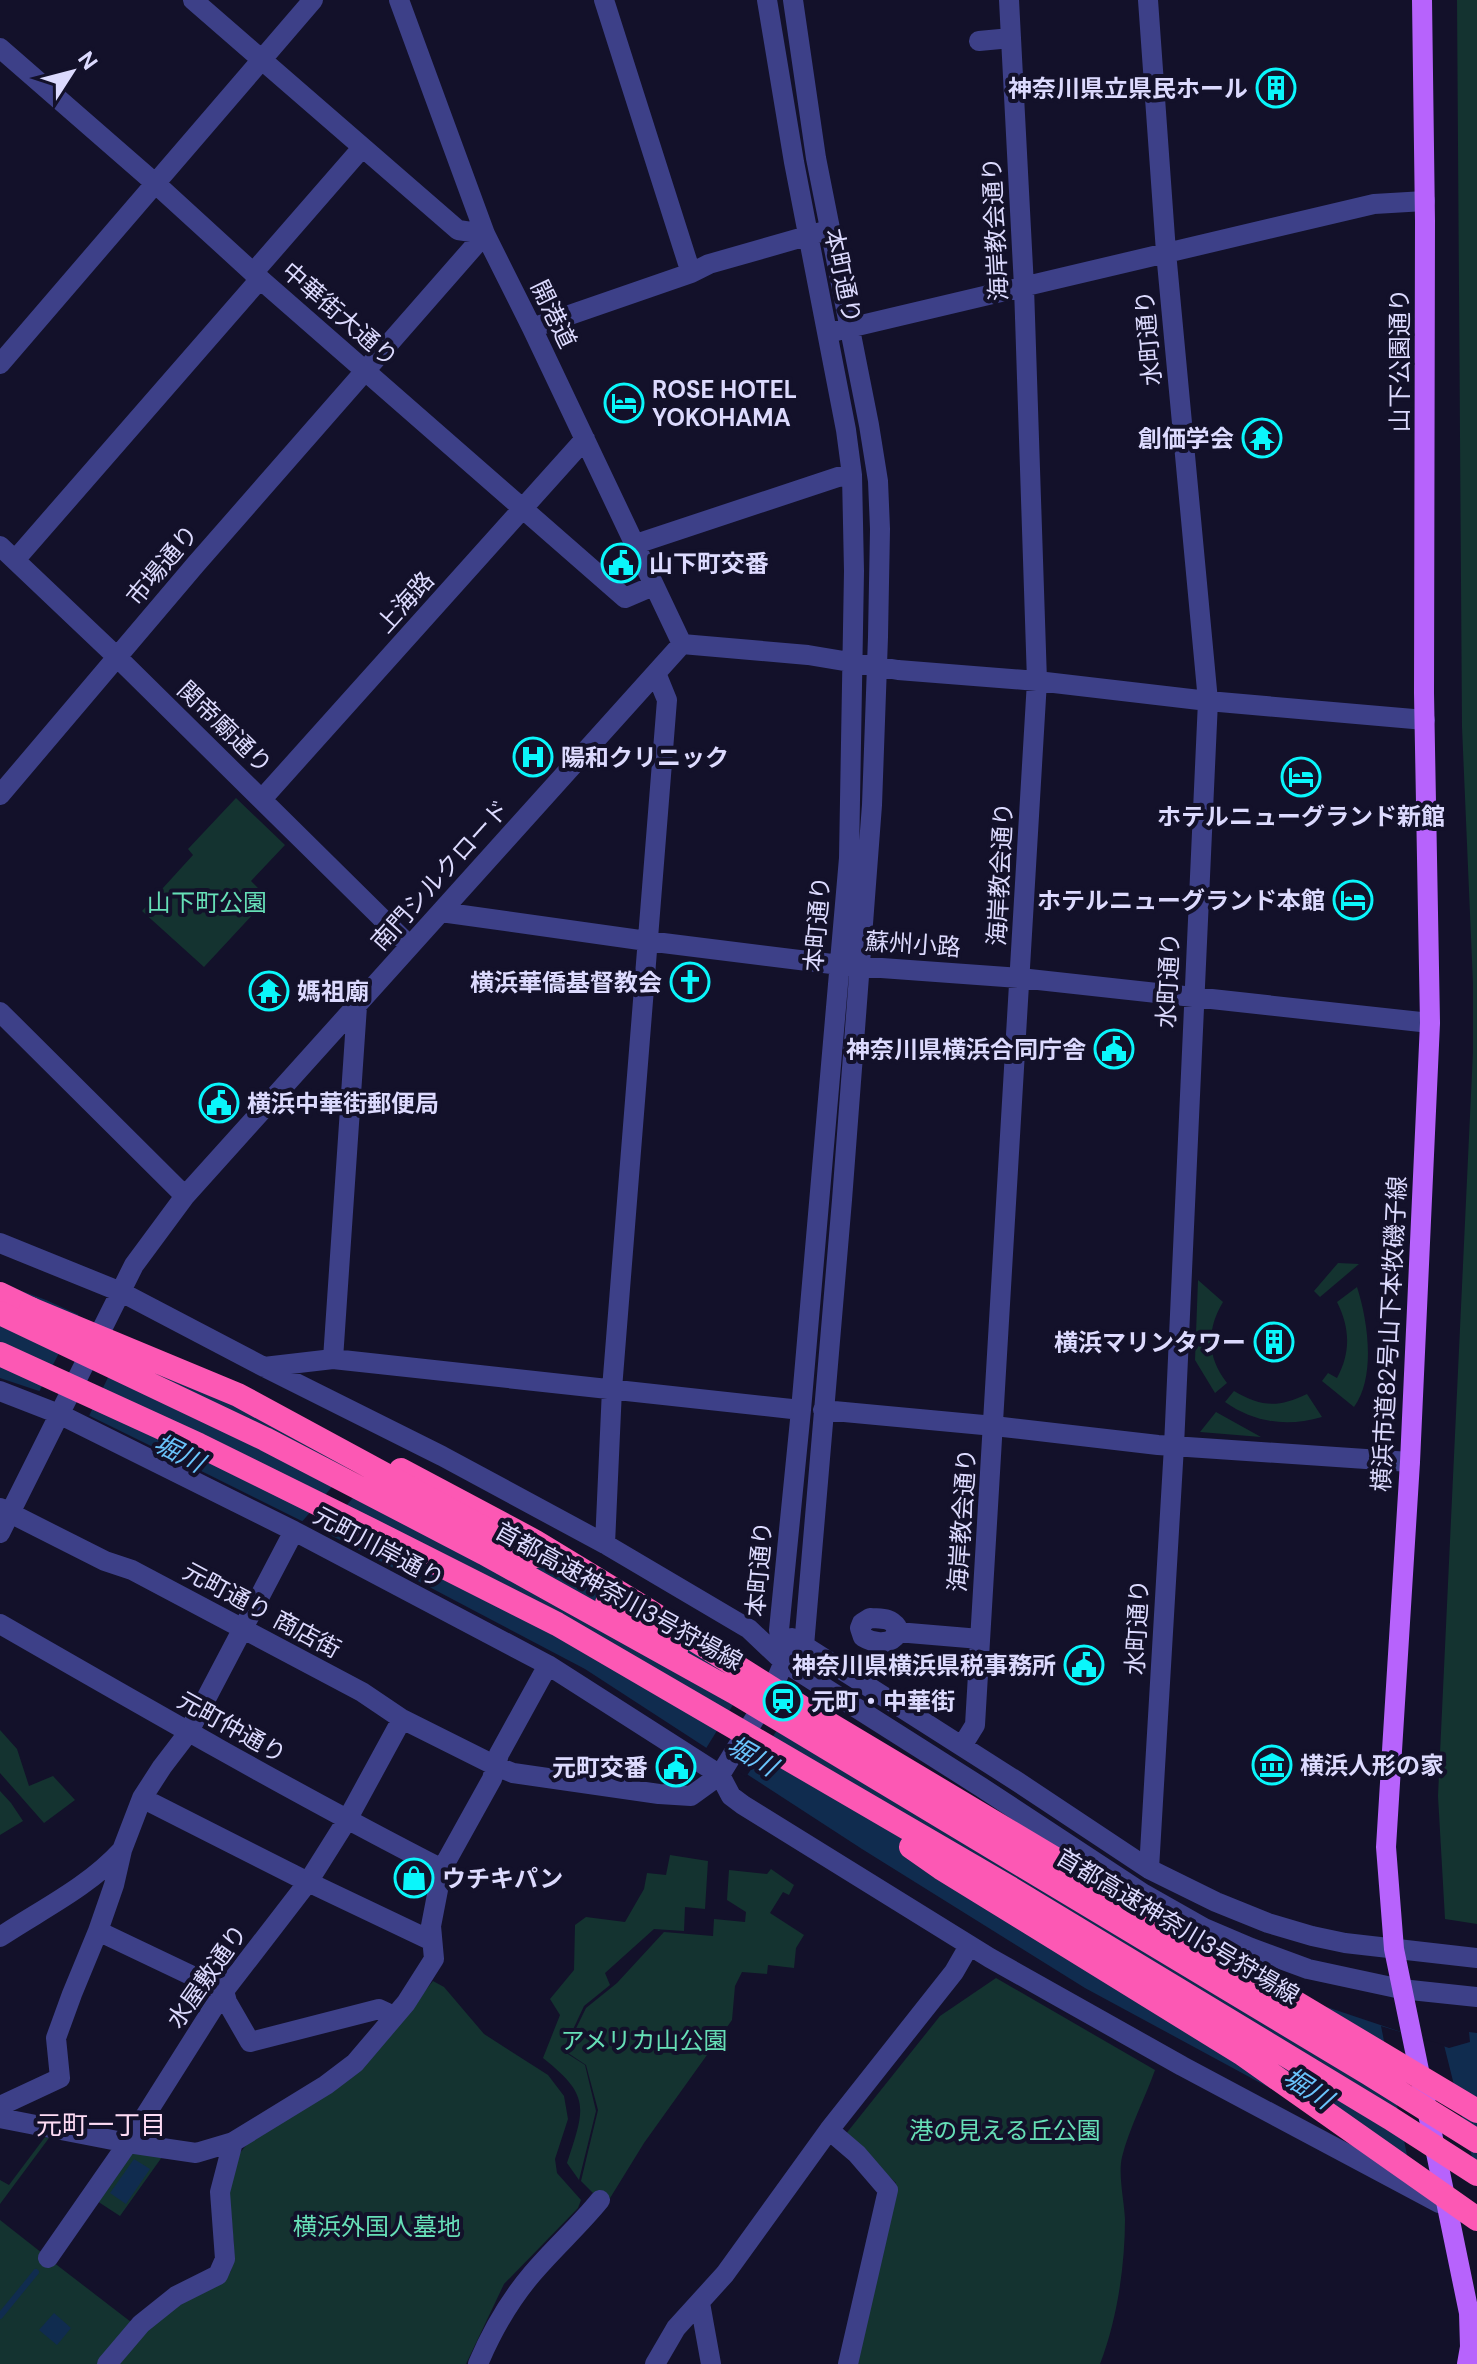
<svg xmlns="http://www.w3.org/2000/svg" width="1477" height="2364" font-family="'DM Sans','Noto Sans JP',sans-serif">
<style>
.green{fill:#143330}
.water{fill:#102c4f}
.pier{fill:#13112a}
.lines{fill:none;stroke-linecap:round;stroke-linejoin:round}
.stream{stroke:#102c4f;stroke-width:6}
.minor{stroke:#3d4088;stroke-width:20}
.major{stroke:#b763fc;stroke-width:20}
.highway{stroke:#fc58b4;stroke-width:24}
.highway-bridge{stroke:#fc58b4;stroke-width:24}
.labels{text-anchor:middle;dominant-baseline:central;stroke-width:8;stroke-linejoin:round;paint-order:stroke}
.poi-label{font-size:24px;font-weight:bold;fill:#dcdafe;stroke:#13112a;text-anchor:end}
.street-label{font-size:24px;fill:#dcdafe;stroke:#13112a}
.park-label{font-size:24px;fill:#66dfb7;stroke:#13112a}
.water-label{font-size:26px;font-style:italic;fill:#6ac4fc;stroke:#13112a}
.neighbourhood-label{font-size:26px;fill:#fedcf5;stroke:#13112a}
</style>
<rect width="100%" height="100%" fill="#13112a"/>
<!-- green -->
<path class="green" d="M1457 0H1477V1924L1445 1919 1438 1796 1473 1052V984L1462 727Z
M236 798 285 845 251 881 268 898 204 967 142 911 193 855 188 849Z
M1338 1263 1359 1264 1320 1297 1314 1291Z
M1198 1280 1223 1302C1206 1330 1207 1358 1227 1383L1215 1393 1195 1360Z
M1357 1287C1368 1321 1376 1377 1354 1407L1322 1381 1328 1373 1337 1378C1351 1352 1350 1328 1337 1302Z
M1234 1391C1261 1407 1278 1408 1307 1394L1322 1417C1287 1427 1255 1423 1225 1402Z
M1216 1412 1261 1437 1200 1432Z
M0 1730 17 1749 29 1786 53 1776 75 1800 44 1823 0 1773Z
M0 1791 11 1803 23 1821 0 1835Z
M670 1855 708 1861 705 1909 685 1907 684 1931 654 1929 605 1973 610 1985 584 2006 563 2051 585 2065 596 2111 579 2180 567 2163C585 2108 591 2096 543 2058L560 2015 550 1999 574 1970 575 1925 586 1917 625 1922 644 1889 647 1873 666 1875Z
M771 1869 794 1885 789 1895 783 1892 770 1913 804 1935 796 1948 794 1968 768 1965 767 1974 742 1972 735 1986 732 2020 644 2143 607 2203 595 2195 581 2181 598 2110 586 2065 565 2051 586 2008 617 1983 664 1932 713 1936 714 1919 745 1922 746 1912 727 1900 729 1870 767 1874Z
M996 1978 1155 2070C1145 2098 1129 2129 1122 2157 1118 2175 1124 2199 1125 2219 1125 2266 1117 2320 1100 2364H855L896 2183 845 2135 940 2016Z
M433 1981 444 1987 484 2034 548 2075 564 2096 568 2119 555 2159 557 2173 581 2200 578 2208 504 2284 466 2364H117L150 2326 183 2302 226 2278 231 2271 234 2247 229 2191 238 2155 249 2142 328 2093 364 2067Z
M45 2137 49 2138 0 2204V2180L9 2185Z
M118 2148 162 2157 120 2216 97 2201 53 2262 131 2322 99 2364H0V2220L42 2253Z"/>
<!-- water -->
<path class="water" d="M0 1283 46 1300 134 1340 356 1452 1264 1986 1449 2048 1470 2042 1469 2032 1477 2033V2204L1281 2094 1085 1988 862 1849 585 1669 342 1541 149 1445 39 1391 0 1378Z
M134 2159 150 2169 126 2204 110 2193Z
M54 2313 71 2328 57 2345 39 2330Z"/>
<!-- pier -->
<path class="pier" d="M80 1312 129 1335 88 1418 38 1394Z
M363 1451 383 1463 321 1535 300 1524Z
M749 1679 793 1706 746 1777 705 1750Z
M1381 2026 1444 2045 1477 2177V2208L1410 2170Z"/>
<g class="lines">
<!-- stream -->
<path class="stream" d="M0 2316 36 2272"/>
<!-- minor -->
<path class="minor" d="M193 0 458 230 485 234
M399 0 485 234 532 328 682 644
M604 0 691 273
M767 0 794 162 846 430 852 475 854 571 849 858 801 1410 779 1630 784 1662
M1148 0 1166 252 1208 701 1174 1446 1149 1869
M979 41 1011 38
M0 48 156 184 260 279 625 598 653 586
M253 273 361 149
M532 328 691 273 709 264 821 232
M836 331 1374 204 1425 201
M0 364 313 0
M633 545 838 477 852 475
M0 546 118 658 410 946
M15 560 260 279
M682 644 808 655 898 670 1037 681 1208 701 1425 720
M0 795 196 564 485 234
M262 799 585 439
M441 912 647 941 840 965 1020 978 1430 1023
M0 1012 185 1196
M0 1243 121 1292 264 1367 442 1456 605 1544 749 1629 784 1662 981 1787 1144 1894 1204 1928 1251 1948 1308 1969 1401 1989 1477 1997
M333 1359 357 1006
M264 1367 333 1359 801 1410
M0 1391 59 1414 294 1531 548 1665 720 1775
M823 1410 994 1426 1158 1445 1410 1462
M0 1508 105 1561 132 1570 362 1692 402 1719 496 1766 513 1773 659 1794 691 1796 720 1775 771 1692 784 1662 804 1646 842 1200 872 805 878 637 880 529 878 481 869 425 816 158 793 0
M0 1533 134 1265 185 1196 682 644
M605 1544 612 1389 667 700 656 673
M870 1618C881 1619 890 1617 897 1627L895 1637C887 1645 873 1643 863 1637L860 1628 862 1623Z
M0 1624C146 1708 292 1792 442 1869
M897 1632 980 1639
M792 1638 1018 1782 1149 1869 1216 1902 1268 1923 1312 1936 1345 1943 1477 1958
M962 1746 975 1725 1037 681 1024 287 1009 0
M720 1775 731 1796 743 1805 990 1958 1182 2066 1439 2203
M142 1798 308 1882 432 1941
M98 1931 224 1991 227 2002 250 2042 379 2009 394 2016
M0 1937C42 1909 87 1888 122 1850
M0 2106 60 2078 56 2038 72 1994 98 1931 114 1885 122 1850 142 1798 162 1767 188 1733 294 1531
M0 2118 128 2143 196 2153 233 2142 326 2085 355 2063 406 2003 434 1959 431 1926 442 1869 492 1779 499 1754 548 1665
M829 2130 857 2154 888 2190 848 2364
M48 2258 128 2143 224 1991 308 1882 347 1820 402 1719
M700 2303 711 2364
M107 2364 141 2324 176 2296 218 2275 225 2259 220 2192 233 2142
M478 2364C492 2331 509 2301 532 2274 554 2248 579 2226 600 2200
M655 2364 676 2328 725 2274 829 2130 954 1972 969 1946"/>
<!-- major -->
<path class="major" d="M1422 0 1425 221 1424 693 1430 1023 1410 1462 1386 1847 1394 1949 1469 2313 1470 2347 1467 2364"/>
<!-- highway -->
<path class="highway" d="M0 1294 31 1309
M401 1470 534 1541 641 1606
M607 1603 676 1650"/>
<!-- highway-bridge -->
<path class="highway-bridge" d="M31 1309 238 1395 535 1556
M0 1313 265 1439 484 1553 734 1692 1368 2073 1477 2141
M0 1354 199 1445 369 1529 557 1624 1015 1891 1390 2118 1477 2174
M641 1606 801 1707 1477 2111
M911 1847 941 1868 1241 2053 1477 2219"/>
</g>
<!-- icons -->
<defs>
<symbol id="building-ring" viewBox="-11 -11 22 22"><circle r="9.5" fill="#13112a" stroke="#0af6fb" stroke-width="1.5"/><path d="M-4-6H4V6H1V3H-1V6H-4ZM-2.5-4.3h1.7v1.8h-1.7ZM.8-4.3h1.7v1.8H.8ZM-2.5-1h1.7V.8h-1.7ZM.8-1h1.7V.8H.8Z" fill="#0af6fb"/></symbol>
<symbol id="hotel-ring" viewBox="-11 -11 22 22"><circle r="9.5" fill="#13112a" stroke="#0af6fb" stroke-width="1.5"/><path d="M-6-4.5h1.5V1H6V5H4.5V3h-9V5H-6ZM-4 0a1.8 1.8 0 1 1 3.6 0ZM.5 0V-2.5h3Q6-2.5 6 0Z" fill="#0af6fb"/></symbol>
<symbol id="temple-ring" viewBox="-11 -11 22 22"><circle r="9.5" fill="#13112a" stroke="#0af6fb" stroke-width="1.5"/><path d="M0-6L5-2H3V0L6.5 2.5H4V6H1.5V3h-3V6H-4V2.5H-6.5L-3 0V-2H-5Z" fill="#0af6fb"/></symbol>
<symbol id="civic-ring" viewBox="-11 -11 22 22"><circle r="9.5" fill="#13112a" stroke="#0af6fb" stroke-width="1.5"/><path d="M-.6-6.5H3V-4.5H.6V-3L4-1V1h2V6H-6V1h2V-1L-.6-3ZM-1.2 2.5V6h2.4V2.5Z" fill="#0af6fb"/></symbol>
<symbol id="hospital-ring" viewBox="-11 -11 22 22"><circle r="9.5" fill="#13112a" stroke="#0af6fb" stroke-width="1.5"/><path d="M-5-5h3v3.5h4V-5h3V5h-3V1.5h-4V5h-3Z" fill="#0af6fb"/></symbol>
<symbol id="church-ring" viewBox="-11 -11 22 22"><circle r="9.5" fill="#13112a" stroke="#0af6fb" stroke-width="1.5"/><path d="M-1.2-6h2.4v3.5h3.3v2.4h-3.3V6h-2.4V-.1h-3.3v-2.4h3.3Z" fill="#0af6fb"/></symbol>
<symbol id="station-ring" viewBox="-11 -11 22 22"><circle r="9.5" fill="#13112a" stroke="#0af6fb" stroke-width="1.5"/><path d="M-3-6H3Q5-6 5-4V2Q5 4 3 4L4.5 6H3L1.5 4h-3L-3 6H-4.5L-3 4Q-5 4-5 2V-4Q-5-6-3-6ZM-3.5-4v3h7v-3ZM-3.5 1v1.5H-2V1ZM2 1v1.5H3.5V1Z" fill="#0af6fb"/></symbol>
<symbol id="museum-ring" viewBox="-11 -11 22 22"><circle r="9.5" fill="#13112a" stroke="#0af6fb" stroke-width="1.5"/><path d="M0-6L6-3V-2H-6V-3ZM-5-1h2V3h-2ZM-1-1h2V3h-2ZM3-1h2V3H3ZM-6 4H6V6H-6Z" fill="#0af6fb"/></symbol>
<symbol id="shop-ring" viewBox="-11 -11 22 22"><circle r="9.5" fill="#13112a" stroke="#0af6fb" stroke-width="1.5"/><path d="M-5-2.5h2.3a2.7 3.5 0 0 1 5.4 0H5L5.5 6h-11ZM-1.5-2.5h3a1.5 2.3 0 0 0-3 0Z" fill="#0af6fb"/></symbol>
</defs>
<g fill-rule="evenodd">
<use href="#building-ring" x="1254" y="66" width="44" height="44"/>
<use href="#hotel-ring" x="602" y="381" width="44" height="44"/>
<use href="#temple-ring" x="1240" y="416" width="44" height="44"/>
<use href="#civic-ring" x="599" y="541" width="44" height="44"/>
<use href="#hospital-ring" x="511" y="735" width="44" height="44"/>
<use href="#hotel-ring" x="1279" y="755" width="44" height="44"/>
<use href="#hotel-ring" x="1331" y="878" width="44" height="44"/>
<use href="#church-ring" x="668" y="960" width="44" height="44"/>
<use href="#temple-ring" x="247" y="969" width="44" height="44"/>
<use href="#civic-ring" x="1092" y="1027" width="44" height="44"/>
<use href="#civic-ring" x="197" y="1081" width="44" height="44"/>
<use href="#building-ring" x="1252" y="1320" width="44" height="44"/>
<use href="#civic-ring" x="1062" y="1643" width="44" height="44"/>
<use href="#station-ring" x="761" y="1679" width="44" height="44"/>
<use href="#museum-ring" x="1250" y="1743" width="44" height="44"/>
<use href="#civic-ring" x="654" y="1745" width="44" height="44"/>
<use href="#shop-ring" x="392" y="1856" width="44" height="44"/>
</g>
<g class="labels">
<!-- poi labels -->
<g class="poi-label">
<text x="1248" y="88">神奈川県立県民ホール</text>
<text x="652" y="389" text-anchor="start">ROSE HOTEL<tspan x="652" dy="28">YOKOHAMA</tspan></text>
<text x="1234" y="438">創価学会</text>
<text x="649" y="563" text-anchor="start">山下町交番</text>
<text x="561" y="757" text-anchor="start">陽和クリニック</text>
<text x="1301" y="816" text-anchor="middle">ホテルニューグランド新館</text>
<text x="1325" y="900">ホテルニューグランド本館</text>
<text x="662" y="982">横浜華僑基督教会</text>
<text x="297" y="991" text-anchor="start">媽祖廟</text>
<text x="1086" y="1049">神奈川県横浜合同庁舎</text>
<text x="247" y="1103" text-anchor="start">横浜中華街郵便局</text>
<text x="1246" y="1342">横浜マリンタワー</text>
<text x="1056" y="1665">神奈川県横浜県税事務所</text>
<text x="811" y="1701" text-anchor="start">元町・中華街</text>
<text x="1300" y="1765" text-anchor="start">横浜人形の家</text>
<text x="648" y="1767">元町交番</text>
<text x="442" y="1878" text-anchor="start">ウチキパン</text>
</g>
<!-- street labels -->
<g class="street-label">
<text transform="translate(995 229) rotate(-93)">海岸教会通り</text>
<text transform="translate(843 276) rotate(78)">本町通り</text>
<text transform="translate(340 314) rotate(41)">中華街大通り</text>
<text transform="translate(554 314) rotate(64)">開港道</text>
<text transform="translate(1148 338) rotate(-95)">水町通り</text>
<text transform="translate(1399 360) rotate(-90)">山下公園通り</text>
<text transform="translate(162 565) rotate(-50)">市場通り</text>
<text transform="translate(405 602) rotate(-48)">上海路</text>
<text transform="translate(225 727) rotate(44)">関帝廟通り</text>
<text transform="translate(1000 874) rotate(-87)">海岸教会通り</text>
<text transform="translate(440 875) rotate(-48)">南門シルクロード</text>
<text transform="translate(817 924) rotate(-85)">本町通り</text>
<text transform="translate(913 944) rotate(4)">蘇州小路</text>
<text transform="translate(1168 980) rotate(-87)">水町通り</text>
<text transform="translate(1389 1334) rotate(-87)">横浜市道82号山下本牧磯子線</text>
<text transform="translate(962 1520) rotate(-86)">海岸教会通り</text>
<text transform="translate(379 1547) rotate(28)">元町川岸通り</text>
<text transform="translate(759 1569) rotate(-85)">本町通り</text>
<text transform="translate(619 1596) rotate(29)">首都高速神奈川3号狩場線</text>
<text transform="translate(262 1610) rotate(28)">元町通り 商店街</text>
<text transform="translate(1137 1627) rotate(-87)">水町通り</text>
<text transform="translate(232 1727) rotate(29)">元町仲通り</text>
<text transform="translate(1178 1926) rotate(31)">首都高速神奈川3号狩場線</text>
<text transform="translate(207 1976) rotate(-55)">水屋敷通り</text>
</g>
<!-- park labels -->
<g class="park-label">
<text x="207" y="902">山下町公園</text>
<text x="644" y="2040">アメリカ山公園</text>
<text x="1005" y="2130">港の見える丘公園</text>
<text x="377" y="2226">横浜外国人墓地</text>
</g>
<!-- water labels -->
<g class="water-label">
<text transform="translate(179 1453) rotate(27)">堀川</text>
<text transform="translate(752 1756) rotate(30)">堀川</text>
<text transform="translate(1308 2088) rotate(33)">堀川</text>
</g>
<!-- neighbourhood labels -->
<g class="neighbourhood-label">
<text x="101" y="2125">元町一丁目</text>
</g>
</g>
<!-- north arrow -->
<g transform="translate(72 72) rotate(54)" stroke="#13112a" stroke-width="6" paint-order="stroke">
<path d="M0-6L14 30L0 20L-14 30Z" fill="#dcdafe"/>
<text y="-12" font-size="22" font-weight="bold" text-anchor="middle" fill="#dcdafe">N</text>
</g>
</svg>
